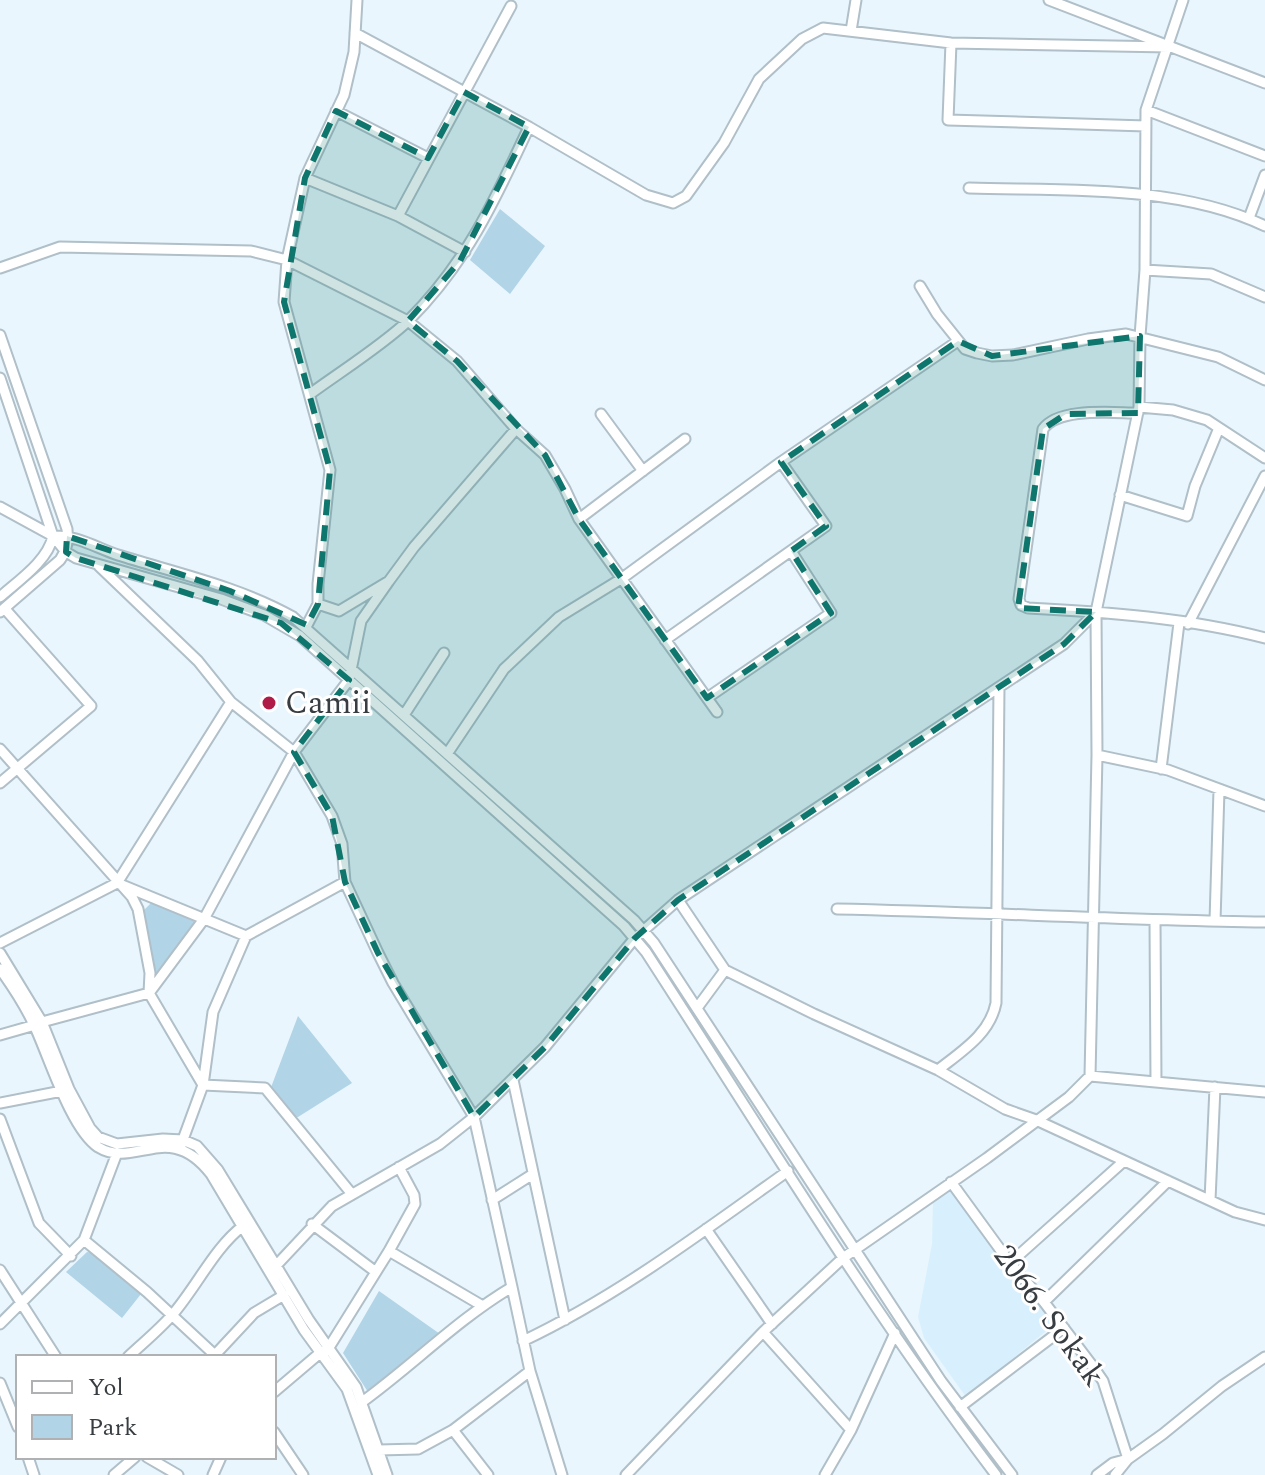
<svg xmlns="http://www.w3.org/2000/svg" width="1265" height="1475" font-family="Spectral,serif">
<style>
.built{fill:#d8f0fe}
.green{fill:#b1d4e7}
.lines{fill:none;stroke-linecap:round;stroke-linejoin:round}
.minor-casing{stroke:#b0bfc8;stroke-width:13}
.minor{stroke:#fff;stroke-width:9}
.marked{fill:#0f766e;fill-opacity:0.2;stroke:#0f766e;stroke-width:6;stroke-dasharray:16 10;stroke-linejoin:round}
.poi-dot{fill:#af1c47;stroke:#fff;stroke-width:3}
.labels{text-anchor:middle;dominant-baseline:central;stroke-width:6;stroke-linejoin:round;paint-order:stroke}
.poi-label{font-size:32px;fill:#373d41;stroke:#fff;text-anchor:start}
.street-label{font-size:32px;fill:#373d41;stroke:#fff}
</style>
<rect width="100%" height="100%" fill="#e9f6fd"/>
<!-- built -->
<path class="built" d="M949 1192H955L1001 1253 1000 1263 1024 1290 1031 1287 1057 1322 966 1397 924 1338 918 1317 932 1244 933 1203Z"/>
<!-- green -->
<path class="green" d="M500 209 545 246 510 294 470 260Z
M151 903 194 920 196 924 156 977 153 975 147 926 142 912Z
M298 1016 352 1083 298 1117H294L270 1090Z
M87 1252 94 1253 141 1294 122 1318 66 1272Z
M379 1291 440 1334 368 1392 343 1353Z"/>
<g class="lines">
<defs>
<path id="minor" d="M1049 0 1265 83
M851 31 856 0
M355 33 529 127 646 195 673 203 686 196 724 143 759 79 802 39 823 28 951 43 1169 47
M951 43 948 120 1146 126
M1146 110 1265 156
M336 111 428 158
M305 178 398 216 465 252
M969 188C1065 191 1177 184 1265 226
M398 216 511 6
M1249 218 1265 175
M0 268 60 247 251 251 287 260 408 321 457 361 516 429 545 455 565 489 579 519 717 712
M1145 270 1211 274 1265 297
M920 286 937 314 965 349 977 353 992 356 1013 355 1088 339 1126 334 1218 357 1265 380
M0 335 67 529C68 541 67 550 60 560L0 612
M0 378 53 536C48 561 18 581 0 597
M310 394C340 372 383 345 409 320 467 262 495 200 529 127
M1139 407 1173 410 1207 420 1265 458
M1138 413C1112 413 1059 407 1043 429L1019 599 1021 605 1028 608C1107 612 1189 618 1265 638
M601 414 643 471
M1120 495 1187 516 1195 486 1219 428
M0 507 53 536 66 552 76 558 221 599 264 615 300 636 624 926 646 952C760 1128 869 1308 996 1475
M579 519 685 439
M53 536C76 535 97 548 118 555 176 573 240 587 293 617L634 920 654 943 941 1381 1012 1475
M99 566 198 661 231 702 294 752 332 816 342 844 345 882 378 953 393 983 474 1117 512 1287C458 1319 413 1365 362 1402
M318 604 339 611 389 581 414 547 516 429
M1188 624 1265 476
M306 627 318 604V584L330 470 284 302 287 260 305 178 344 95 354 52 357 0
M665 640 826 526 781 462
M707 698 831 613 791 551
M404 715 444 653
M0 749 132 897 138 909 150 973 149 993 203 1085 265 1088 351 1193
M447 754 504 669 559 617 621 579 781 462 958 341
M1097 755 1168 770 1265 806
M1161 769 1179 623
M0 783 91 706 5 609
M117 883 231 702
M678 900 725 970 814 1014 938 1070 1005 1109 1036 1120 1235 1212 1265 1220
M837 909C980 912 1122 920 1265 922
M1155 920 1156 1081
M1215 921 1219 790
M0 943 117 883 246 936 345 882
M0 953 42 1022 69 1089 90 1128 98 1137 117 1144 163 1139 183 1140 197 1146 218 1170 309 1320 356 1387 387 1475
M0 969C13 987 26 1007 35 1027 49 1057 71 1129 98 1147 135 1170 168 1119 211 1174L304 1330 347 1389 378 1475
M697 1008 725 970
M42 1022 149 993 204 919 294 752 349 680 361 621 389 581
M0 1035 35 1025
M938 1070C962 1051 990 1034 996 1003L999 687
M1090 1076 1265 1092
M513 1080 565 1320
M0 1103 62 1091
M0 1119 39 1223 71 1256
M181 1145 203 1085 213 1012 246 936
M951 1182 1010 1263 1044 1302 1094 1368 1103 1381 1128 1459
M492 1200 533 1174
M1210 1200 1215 1087
M312 1224 376 1272
M706 1229 772 1324
M84 1240 147 1292 217 1357
M389 1251 481 1305
M1010 1263 1124 1161
M0 1270 56 1357
M271 1271 332 1206 440 1144 474 1117 545 1047 635 938 678 900 1064 644 1096 612 1139 407 1140 336 1145 270 1146 110 1183 0
M1044 1302 1168 1181
M0 1324 84 1240 117 1153
M763 1332 851 1430
M523 1341C618 1296 702 1232 788 1171
M128 1357C143 1343 160 1329 173 1314 197 1286 215 1247 243 1226
M213 1357 254 1313 284 1295
M530 1371 562 1475
M0 1383 18 1427
M274 1392 320 1353 328 1349 389 1251 415 1204 414 1195 399 1167
M960 1407 1064 1328
M453 1430 530 1371 512 1287
M274 1432 303 1475
M379 1450 418 1449 453 1430 488 1475
M28 1457 34 1475
M147 1457 178 1475
M114 1475 135 1457
M213 1475 221 1457
M626 1475 763 1332 843 1258 987 1158 1069 1097 1090 1076 1097 755 1096 612
M825 1475 851 1430 895 1333
M1097 1475 1113 1463 1128 1459 1163 1434 1222 1386 1265 1357
M1115 1475 1128 1459"/>
</defs>
<!-- minor casing -->
<use href="#minor" class="minor-casing"/>
<!-- minor -->
<use href="#minor" class="minor"/>
</g>
<!-- marked area -->
<path class="marked" d="M464 92 529 127 460 261 408 321 457 361 545 455 579 519 707 698 831 613 791 551 826 526 781 462 958 341 992 356 1140 336 1138 413 1066 414 1043 429 1018 608 1096 612 1064 644 678 900 635 938 545 1047 474 1117 378 953 345 882 332 816 294 752 349 680 281 623 76 558 66 552 67 536 230 591 307 625 318 604 330 470 284 302 305 178 336 111 428 158Z"/>
<!-- markers -->
<circle class="poi-dot" cx="269" cy="703" r="8"/>
<g class="labels">
<!-- poi labels -->
<g class="poi-label">
<text x="285" y="703">Camii</text>
</g>
<!-- street labels -->
<g class="street-label">
<text transform="translate(1049 1316) rotate(54)">2066. Sokak</text>
</g>
</g>
<!-- legend -->
<rect x="16" y="1355" width="260" height="104" fill="#ffffff" stroke="#afb1b3" stroke-width="2"/>
<rect x="32" y="1381" width="40" height="12" fill="#ffffff" stroke="#afb1b3" stroke-width="2"/>
<text x="88" y="1395" font-size="24" fill="#373d41">Yol</text>
<rect x="32" y="1415" width="40" height="24" fill="#b1d4e7" stroke="#afb1b3" stroke-width="2"/>
<text x="88" y="1435" font-size="24" fill="#373d41">Park</text>
</svg>
